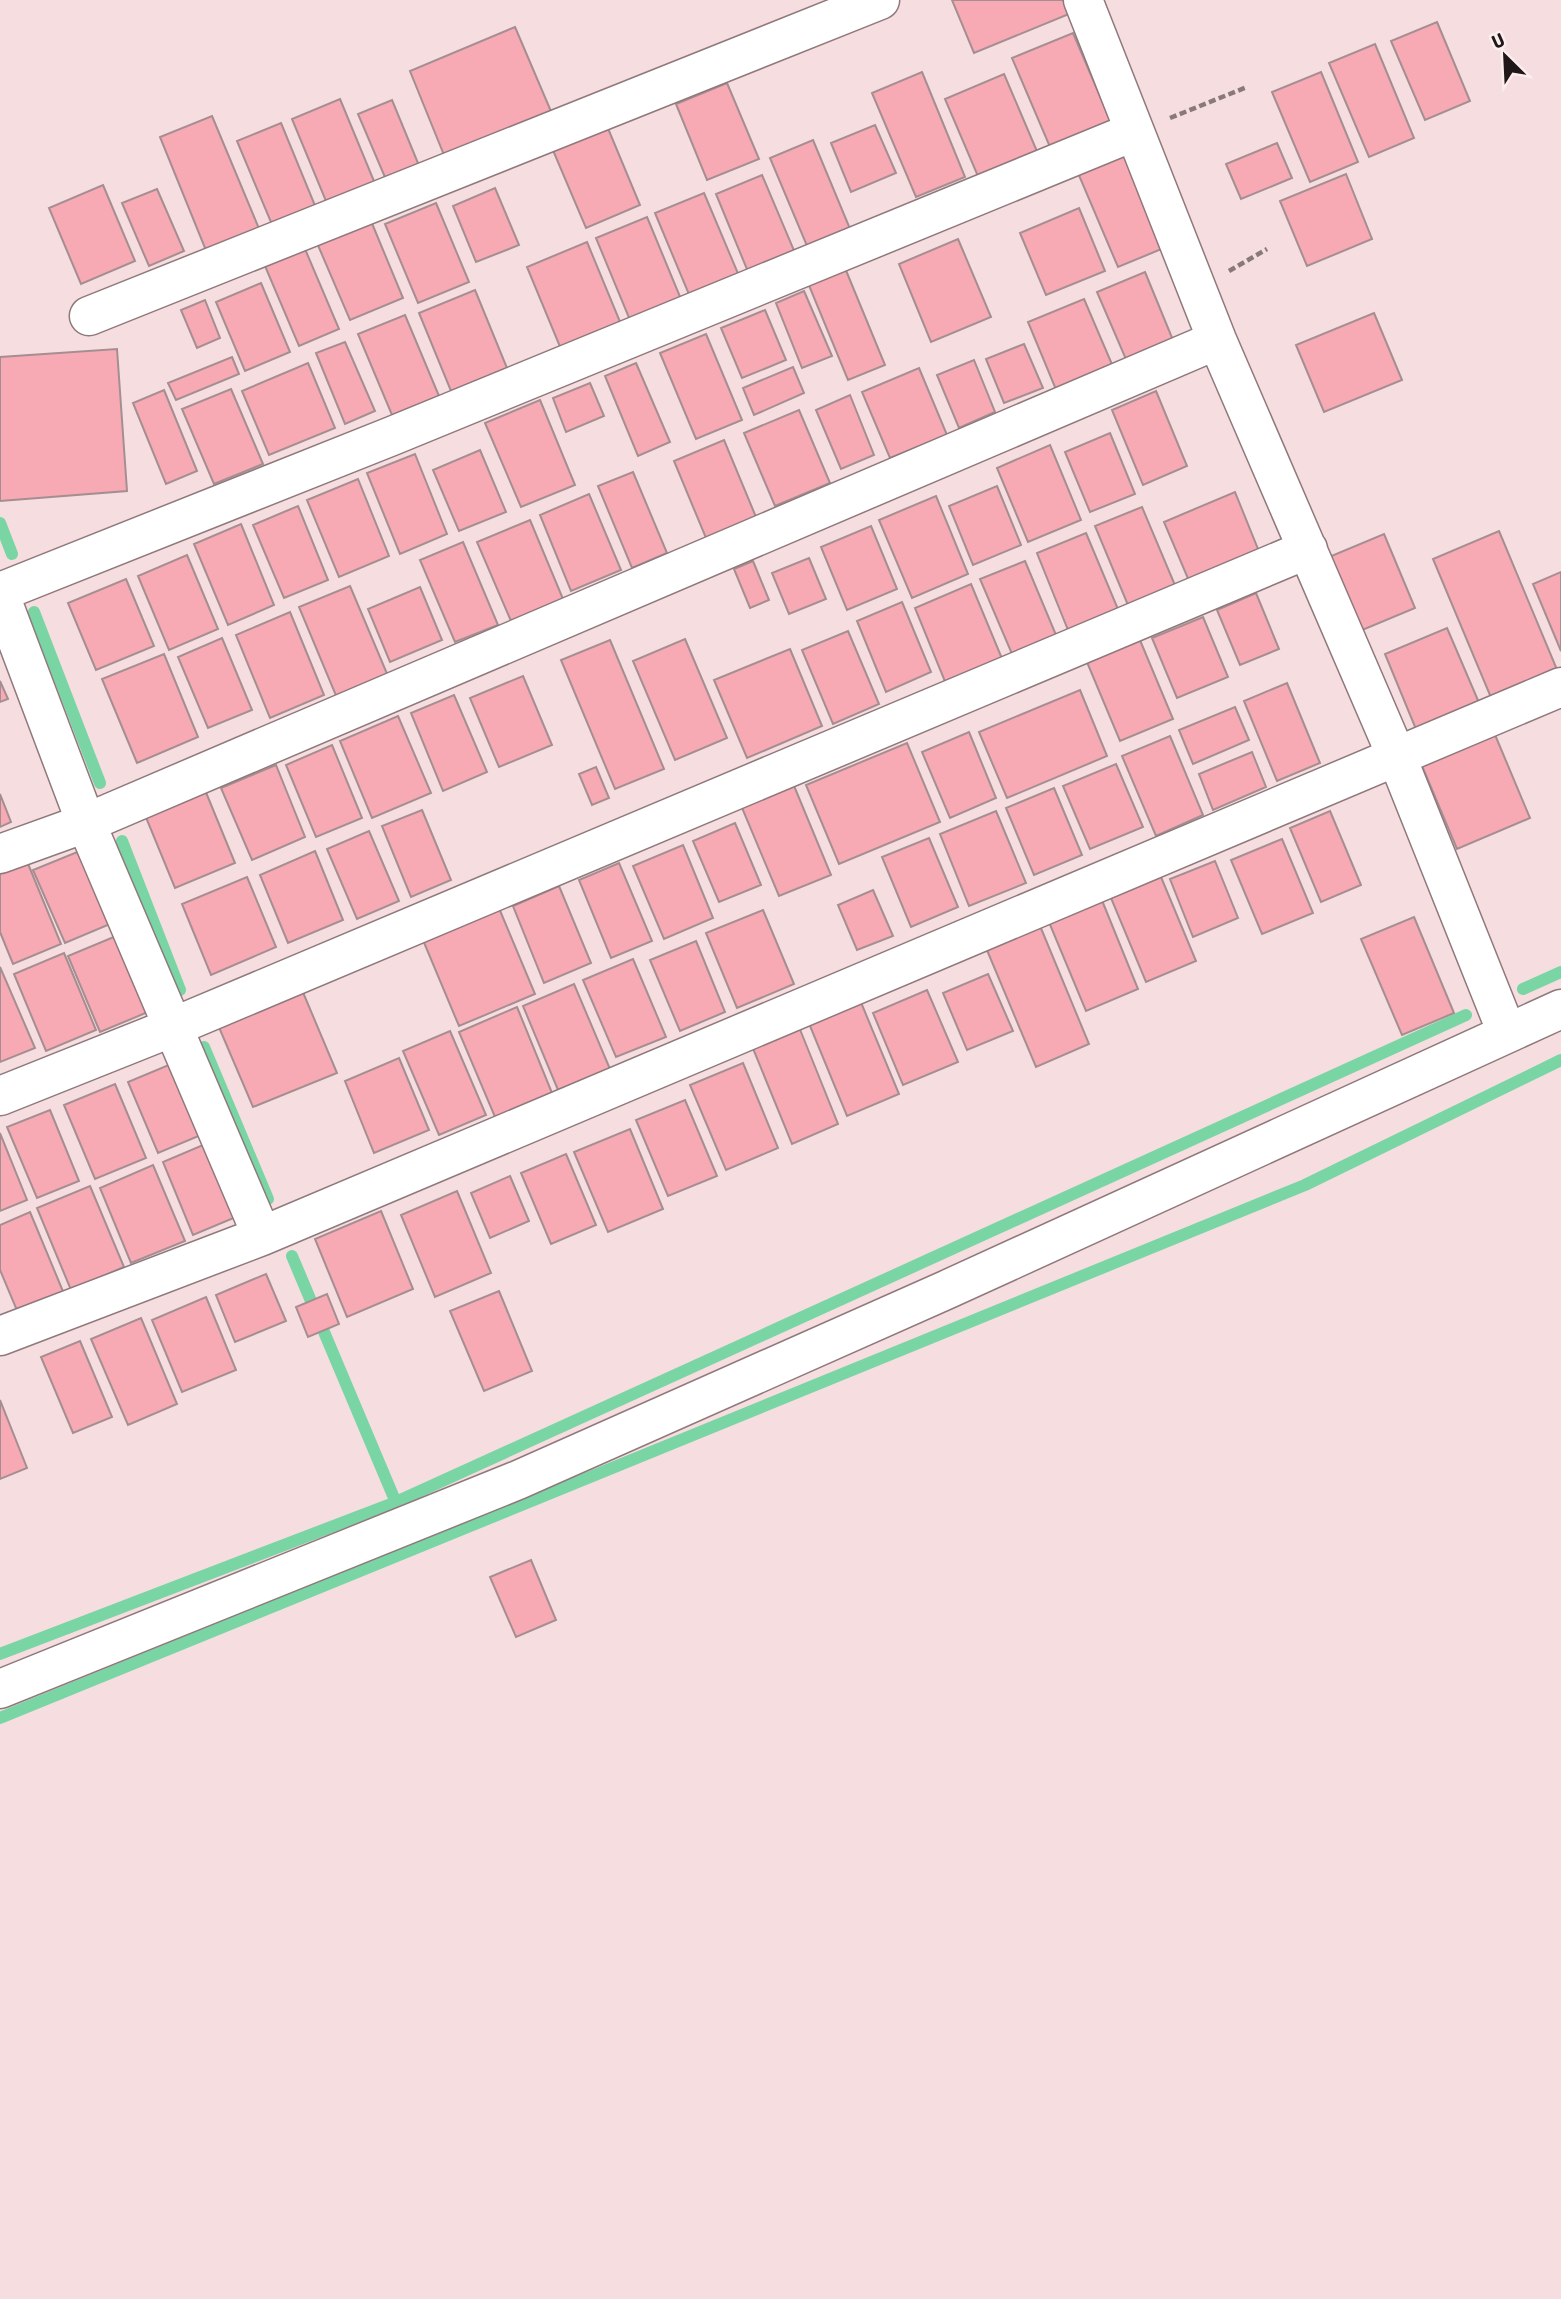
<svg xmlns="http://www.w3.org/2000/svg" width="1561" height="2299" font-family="'Asap Condensed',sans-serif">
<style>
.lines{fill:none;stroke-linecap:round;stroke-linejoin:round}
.stream{stroke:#7ad5a4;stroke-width:12}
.building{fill:#f7aab4;stroke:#a58e91;stroke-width:2}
.minor-casing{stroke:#8f797c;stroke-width:41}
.path{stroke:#8a797b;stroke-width:4.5;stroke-dasharray:7 3.5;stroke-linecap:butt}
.minor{stroke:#fff;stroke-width:38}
</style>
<rect width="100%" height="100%" fill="#f6dddf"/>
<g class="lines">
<!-- stream -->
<path class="stream" d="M0 523 12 554
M34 612 100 783
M122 841 180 990
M1523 989 1561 972
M204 1047 268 1199
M292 1256 397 1505
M0 1654 396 1502 1466 1015
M0 1718 1305 1185 1561 1060"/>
</g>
<!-- building -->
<path class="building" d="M952 0H1063L1069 14 974 53Z
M1437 22 1470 101 1425 120 1391 41Z
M515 27 553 116 446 160 410 71Z
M1073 33 1111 122 1050 147 1012 58Z
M1375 44 1414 138 1369 157 1329 63Z
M922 72 965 177 916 197 872 93Z
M1321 72 1358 162 1310 182 1272 92Z
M1004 74 1039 156 980 181 945 99Z
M727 83 759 159 707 180 676 104Z
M340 99 376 186 328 206 292 119Z
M392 100 420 168 387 182 358 114Z
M212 116 260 231 207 253 160 137Z
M281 123 316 208 273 227 237 141Z
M875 125 896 173 851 192 831 143Z
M607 126 640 205 586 228 552 148Z
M813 140 853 236 810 253 770 158Z
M1277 143 1292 178 1241 199 1226 164Z
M1136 148 1176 243 1118 267 1078 173Z
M1346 174 1372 239 1307 266 1280 201Z
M762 175 798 260 751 279 716 194Z
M103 185 135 261 81 284 49 208Z
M495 188 519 245 476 262 453 206Z
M157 189 184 251 149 266 122 203Z
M704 193 742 283 693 304 655 213Z
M436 203 469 282 418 303 385 224Z
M1079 208 1105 271 1046 295 1020 233Z
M647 217 683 304 632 325 596 238Z
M371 221 403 298 350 320 317 243Z
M958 239 991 317 931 342 899 264Z
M587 242 623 329 563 354 527 267Z
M305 249 339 329 299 346 265 266Z
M845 268 885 365 848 380 808 283Z
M1145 272 1175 345 1128 364 1097 292Z
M261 283 290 352 245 371 216 302Z
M475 290 507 368 451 391 419 313Z
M804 291 832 356 802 368 776 303Z
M1084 299 1114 369 1057 392 1028 322Z
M205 300 220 338 197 348 181 310Z
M765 310 786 360 742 378 721 328Z
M1374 313 1402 380 1324 412 1296 345Z
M405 315 439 396 392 415 358 334Z
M706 334 742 420 696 439 660 353Z
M345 342 375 411 345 424 316 353Z
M1024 344 1043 388 1004 403 986 359Z
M117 349 127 491 0 501V357Z
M232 357 239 374 176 400 168 383Z
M974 360 995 412 959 428 937 375Z
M308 363 335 428 269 455 242 391Z
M636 363 670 442 638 456 605 376Z
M793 367 804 393 754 415 743 388Z
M919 368 947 435 890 458 862 392Z
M590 383 604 416 566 432 553 398Z
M231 389 263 464 214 484 182 409Z
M164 390 197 471 166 484 133 403Z
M1156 391 1187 466 1143 485 1112 410Z
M850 395 874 455 841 469 816 410Z
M540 400 575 485 521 507 485 423Z
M799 410 830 483 775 506 744 433Z
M1110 433 1135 494 1090 512 1065 452Z
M724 440 756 517 706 538 674 461Z
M1050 445 1081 520 1028 542 997 468Z
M480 450 506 512 459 531 433 470Z
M415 454 447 534 400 554 367 473Z
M633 472 667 553 632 568 598 486Z
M358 479 389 556 339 577 307 500Z
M997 486 1021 545 973 565 949 506Z
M1235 492 1262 559 1192 588 1164 522Z
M589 494 621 570 571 591 540 515Z
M936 496 968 574 912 598 879 520Z
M298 506 328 580 284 598 253 525Z
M1142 507 1177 590 1130 610 1095 526Z
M530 520 563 599 511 621 477 542Z
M241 524 274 605 228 625 194 544Z
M871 526 897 589 847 610 821 547Z
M1499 531 1558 672 1492 700 1433 559Z
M1086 533 1120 614 1070 635 1037 553Z
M1384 534 1415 608 1360 631 1329 557Z
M463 542 498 625 455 642 420 560Z
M187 555 218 629 169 650 138 576Z
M809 558 826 599 789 614 772 573Z
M753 561 769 600 750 608 734 569Z
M1025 561 1056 635 1012 654 980 579Z
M1561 572V651L1533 584Z
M126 579 154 646 96 670 68 603Z
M971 584 1003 661 946 684 915 608Z
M350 586 388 676 337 698 299 607Z
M420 587 442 640 390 662 368 609Z
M1256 593 1279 649 1240 665 1217 610Z
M902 602 931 672 886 692 857 621Z
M290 612 324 695 270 718 236 635Z
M1203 617 1228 677 1177 698 1152 638Z
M1447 628 1483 712 1420 739 1385 654Z
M848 631 879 704 833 724 802 650Z
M1137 633 1173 719 1120 741 1084 655Z
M222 638 252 710 208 728 178 657Z
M685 639 727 738 675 760 633 661Z
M610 640 664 769 615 789 561 660Z
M790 649 822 726 747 758 714 680Z
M164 654 198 737 137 763 102 679Z
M523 676 552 745 499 767 470 698Z
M0 681 8 699 0 702Z
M1287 683 1320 763 1277 781 1244 701Z
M1080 690 1107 756 1007 798 979 732Z
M454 695 487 772 443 791 411 713Z
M1235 707 1249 740 1193 764 1179 730Z
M398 716 431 793 372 818 340 741Z
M1493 730 1530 818 1457 849 1420 761Z
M969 732 996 798 950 818 922 752Z
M1170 736 1203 815 1156 836 1122 756Z
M907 743 940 822 839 864 806 785Z
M332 745 362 818 316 837 286 765Z
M1252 752 1266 787 1213 810 1199 774Z
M1116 764 1143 827 1090 849 1063 786Z
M276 765 305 837 252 860 221 788Z
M596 767 609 798 592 805 579 774Z
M792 781 831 875 779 896 740 803Z
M1054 788 1082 855 1034 875 1006 808Z
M205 790 235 863 175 888 145 815Z
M0 794 11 822 0 827Z
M422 810 451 880 411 897 382 826Z
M996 811 1026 883 969 906 940 834Z
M1330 811 1361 885 1321 902 1290 828Z
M735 823 761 885 719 902 693 841Z
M369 831 399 901 357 919 327 849Z
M929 838 958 907 911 927 882 857Z
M1282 839 1313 913 1262 934 1231 860Z
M683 845 713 918 664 939 633 866Z
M92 846 122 919 65 943 33 870Z
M315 851 343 920 288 943 260 875Z
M24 854 61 944 13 964 0 932V864Z
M1215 861 1238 918 1193 937 1170 879Z
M619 863 652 941 611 958 579 880Z
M247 877 276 947 211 975 182 904Z
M1161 877 1196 961 1146 982 1111 898Z
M559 886 591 963 544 983 513 906Z
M873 890 893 936 857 950 838 905Z
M1099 893 1138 989 1086 1011 1046 915Z
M496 901 535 994 459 1026 420 933Z
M763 910 794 984 737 1008 706 933Z
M1414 917 1454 1013 1402 1035 1361 939Z
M1038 921 1089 1044 1036 1067 984 943Z
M128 931 160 1007 100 1032 68 956Z
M696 941 725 1012 680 1031 650 960Z
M64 953 96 1030 46 1051 14 974Z
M633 959 666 1037 616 1057 583 980Z
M0 967 35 1048 0 1062Z
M988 974 1013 1031 967 1050 943 993Z
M574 984 610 1069 558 1090 523 1006Z
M302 990 337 1073 253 1107 218 1025Z
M927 990 958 1062 903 1085 873 1013Z
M860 1000 899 1094 847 1116 808 1021Z
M517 1007 552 1093 495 1117 459 1032Z
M799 1027 838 1124 792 1144 752 1046Z
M450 1031 486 1115 439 1135 403 1051Z
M399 1058 429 1130 374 1153 345 1081Z
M183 1059 213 1130 158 1153 128 1082Z
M743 1063 778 1148 726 1170 690 1085Z
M115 1084 146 1158 95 1179 64 1105Z
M685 1100 717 1176 668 1196 636 1120Z
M50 1110 79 1181 37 1198 7 1127Z
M630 1129 663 1209 608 1232 574 1152Z
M0 1133 27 1200 0 1211Z
M217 1139 248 1212 193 1235 163 1162Z
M566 1154 596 1225 551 1244 521 1173Z
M153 1165 185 1241 131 1263 100 1188Z
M510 1176 529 1221 490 1238 471 1193Z
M90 1186 124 1267 71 1290 37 1208Z
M457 1191 491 1273 435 1297 401 1215Z
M381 1211 413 1289 347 1317 315 1239Z
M30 1212 67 1301 21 1320 0 1270V1225Z
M266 1274 286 1321 235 1342 216 1295Z
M499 1291 532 1371 484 1391 450 1311Z
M327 1294 339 1324 308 1337 296 1307Z
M206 1297 236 1370 182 1392 152 1320Z
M141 1318 177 1404 128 1425 91 1339Z
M80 1341 112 1417 73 1433 41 1357Z
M0 1400 27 1468 0 1479Z
M531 1560 556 1620 516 1637 490 1577Z"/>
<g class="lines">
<defs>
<path id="minor" d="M1083 0 1217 340 1396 755 1507 1033
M89 316 880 0
M0 592 392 436 1133 132
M0 595 86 823 262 1236
M0 854 86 823 1217 340
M0 1096 173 1027 1308 549
M0 1336 262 1236 1561 687
M0 1689 518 1480 946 1290 1561 1009"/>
</defs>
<!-- minor casing -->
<use href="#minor" class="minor-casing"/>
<!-- path -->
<path class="path" d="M1170 118 1247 87
M1229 271 1267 249"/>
<!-- minor -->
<use href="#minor" class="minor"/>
</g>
<!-- north arrow -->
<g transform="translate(1505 56) rotate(336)" stroke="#fcedee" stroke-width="5" paint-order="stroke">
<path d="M0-5L12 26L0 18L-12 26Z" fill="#1f1718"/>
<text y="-10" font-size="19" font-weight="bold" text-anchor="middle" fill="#1f1718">U</text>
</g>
</svg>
